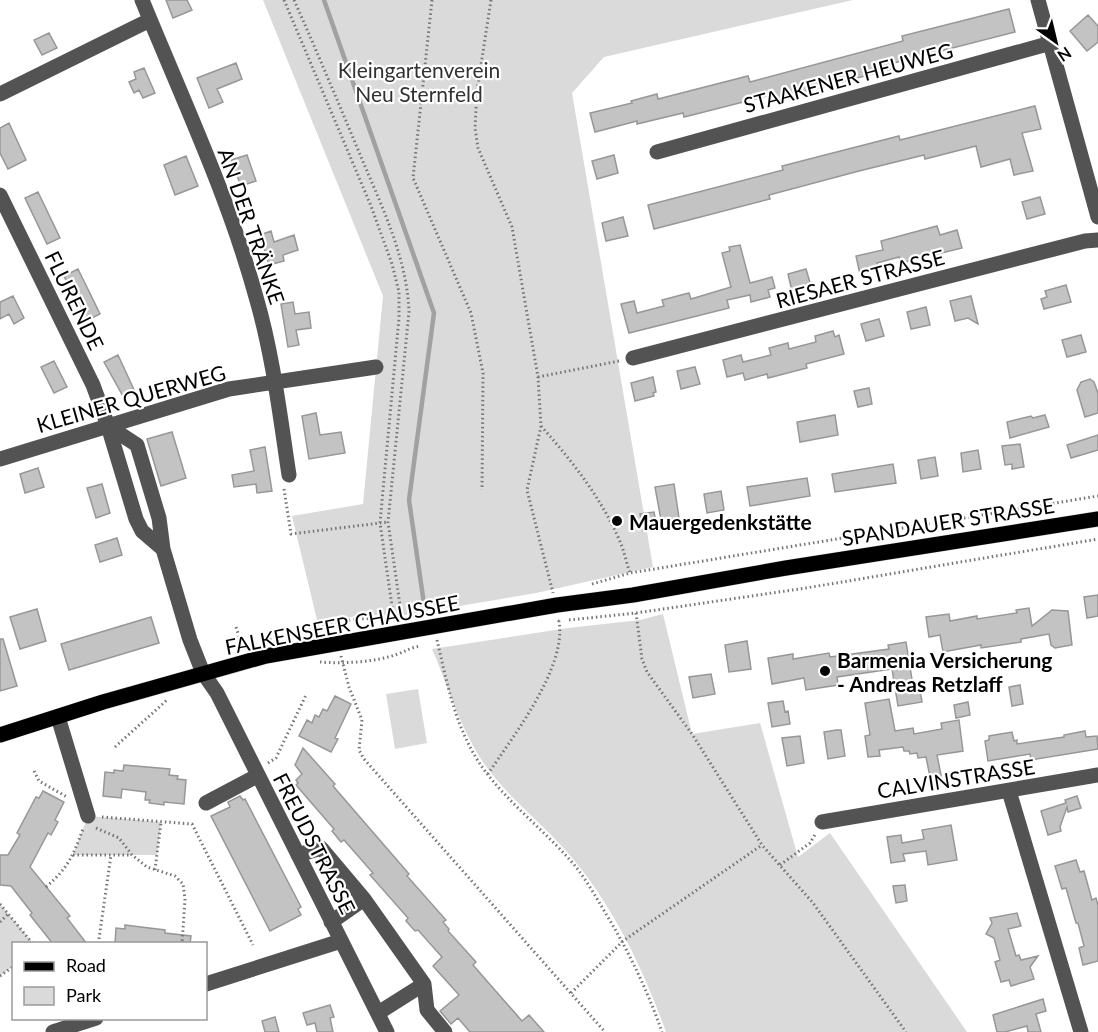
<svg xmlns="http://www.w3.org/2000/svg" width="1098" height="1032" font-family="Lato,sans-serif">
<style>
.green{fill:#dadada}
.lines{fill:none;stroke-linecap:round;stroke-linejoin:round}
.stream{stroke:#a1a1a1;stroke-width:4.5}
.building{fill:#c3c3c3;stroke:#979797;stroke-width:1.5}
.major-casing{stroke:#dbdbdb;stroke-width:16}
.path{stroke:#757575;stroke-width:3;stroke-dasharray:1.5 3;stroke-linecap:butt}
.minor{stroke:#535353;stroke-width:15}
.major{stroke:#000;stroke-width:15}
.poi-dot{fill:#000;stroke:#fff;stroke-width:2}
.labels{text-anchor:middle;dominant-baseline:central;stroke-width:4.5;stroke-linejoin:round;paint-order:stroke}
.park-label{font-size:21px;fill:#313131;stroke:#fff}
.street-label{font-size:21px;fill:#000;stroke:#fff}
.poi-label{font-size:21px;font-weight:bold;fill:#000;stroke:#fff;text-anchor:start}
</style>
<rect width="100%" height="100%" fill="#fff"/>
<!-- green -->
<path class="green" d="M263 0H853L604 57 572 93 653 567 536 593 406 615 356 616 318 624 292 516 363 504 383 296Z
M663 614 692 734 760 723 798 857 830 833 967 1032H666C643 968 612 903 567 852 540 821 506 796 483 762 460 728 448 686 432 649L568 628 640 620Z
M418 689 427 743 395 749 386 694Z
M88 816 161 822 157 855H73Z
M0 904 33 943 14 944 13 966 0 976Z"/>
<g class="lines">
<!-- stream -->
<path class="stream" d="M324 0 434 313 409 500 424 604"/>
</g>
<!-- building -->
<path class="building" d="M166 0H187L192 10 173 18Z
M1009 9 1015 32 890 64 892 69 776 99 775 94 684 117 683 113 637 124V121L595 132 590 113 632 103 631 101 657 94 658 99 748 76 750 82 903 41 902 36Z
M1088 15 1098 26V42L1087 51 1070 31Z
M49 33 57 48 42 55 34 40Z
M236 63 242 79 217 89 223 102 209 108 197 78Z
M144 68 155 93 143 98 139 90 134 93 129 82 136 79 134 72Z
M1035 106 1041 129 1022 133 1033 171 1014 175 1010 159 981 167 976 146 925 159 924 155 859 171 769 195 770 199 654 229 648 205 783 170 782 166 899 136 900 140Z
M9 123 26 160 8 169 0 153V128Z
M247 155 256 181 241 186 231 160Z
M614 155 618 173 597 179 592 161Z
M186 156 198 186 175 195 164 165Z
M38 192 60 238 47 244 25 198Z
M1040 197 1045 214 1027 219 1022 202Z
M623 217 628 236 606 241 602 223Z
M937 226 940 235 957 230 962 248 901 263 899 257 877 263 879 269 860 274 856 256 883 250 881 241Z
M271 231 274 242 294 235 298 250 283 255 284 261 269 265 260 235Z
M740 245 750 283 772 277 775 288 768 290 770 297 751 302 750 295 727 300 729 308 629 333 621 304 634 301 637 313 664 306 662 300 689 293 691 299 731 287 722 253 730 251 729 247Z
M78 269 100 314 86 321 64 276Z
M806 269 811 286 792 291 788 274Z
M1066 285 1071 302 1044 309 1041 299 1047 297 1045 291Z
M13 296 24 318 14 324 9 314 0 319V302Z
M971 296 978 324 968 318 955 321 950 301Z
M293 302 295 314 309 312 311 328 296 330 299 345 288 347 281 304Z
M926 307 930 325 911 329 907 312Z
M879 319 884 336 866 341 861 324Z
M833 331 835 337 839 335 844 354 806 364 807 368 768 378 767 374 745 380 743 373 727 377 723 360 741 355 743 362 771 355 769 348 788 343 789 349 816 342 815 336Z
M1081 335 1086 352 1067 357 1062 340Z
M118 355 135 392 124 398 104 362Z
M54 361 67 387 54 393 41 367Z
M695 367 700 384 681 389 677 371Z
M653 377 656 392 653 393 654 396 635 401 631 383Z
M1090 379 1094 382 1098 393V413L1085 417 1077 390 1081 382Z
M869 388 872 404 858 407 854 391Z
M316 413 320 435 341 432 345 453 309 459 302 416Z
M835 415 838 435 800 442 797 422Z
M1045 415 1049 427 1010 438 1007 422 1031 416 1033 418Z
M172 432 186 478 161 486 147 439Z
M1098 435V450L1071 458 1067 445Z
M1020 444 1024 467 1012 469V464L1005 465 1002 446Z
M265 447 272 491 257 493 256 484 234 487 232 475 254 471 250 450Z
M978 450 981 469 963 472 961 453Z
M935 457 938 476 921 479 918 460Z
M893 464 896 483 835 492 832 474Z
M38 468 44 487 25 493 20 474Z
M807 478 810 496 750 506 747 487Z
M102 484 110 513 96 518 87 488Z
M674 484 679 518 661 520 655 487Z
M721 491 724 510 707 513 704 494Z
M654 512 657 528 643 531 640 514Z
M117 538 122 555 100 562 95 545Z
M1098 595V616L1087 618 1084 597Z
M1029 608 1032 626 1052 610 1068 611 1072 645 1055 648 1051 645 1049 634 1021 639V642L981 648V645L943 652 940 635 929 637 926 617 949 614 950 621 977 616V619L1017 613 1016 610Z
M37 609 46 641 20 649 10 617Z
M151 617 159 643 69 670 61 644Z
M0 639H3L17 686 0 691Z
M747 641 751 669 729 672 725 645Z
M906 642 914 692 920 690 922 702 898 706 892 669 837 677 838 685 806 690 804 678 772 684 768 658 793 654V659L829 653 830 657 889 649 888 645Z
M711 674 715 694 693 698 689 677Z
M1020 685 1023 704 1012 706 1009 687Z
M335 696 351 704 335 738 338 739 331 752 299 736 307 720 312 723 315 715 319 717 323 709 327 711Z
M889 699 895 731 913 728 914 734 942 729 941 723 959 720 963 751 937 755 942 780 931 782 926 757 918 758 917 753 910 754 909 751H904L903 747 879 750 880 756 868 757 865 736 870 735 865 703Z
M783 701 785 712 788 711 790 724 772 727 768 703Z
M968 702 970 715 956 718 954 705Z
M836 730H841L845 756 828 759 824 732Z
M1085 731 1086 737 1097 736 1098 749 1031 760 1030 754 988 761 985 741 989 740V736L1012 732 1014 741 1017 740V744L1064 737V735Z
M800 736 804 763 787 766 782 738Z
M303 748 335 784 333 786 409 874 407 876 446 920 443 922 449 929 448 931 476 962 473 965 522 1021 529 1015 544 1032H470L458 1018 451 1024 440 1011 459 995 433 966 442 957 418 930 415 931 406 921 408 918 370 875 373 873 344 840 341 842 332 831 334 829 296 785 298 783 296 780 302 774 295 765Z
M124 765 170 769 169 775 178 776 177 779 186 780 184 804 164 802V805L149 803 150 800H145L146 792 122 789 121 798 103 796 105 772 114 773V770L123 771Z
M43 791 64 802 55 820 58 822 51 835 48 833 30 867 70 916 67 918 87 944H53L30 915 32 913 11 886 0 885V855H8L20 835 17 833 36 797 39 798Z
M240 796 243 800 245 799 301 907 298 909 301 915 270 931 211 816 230 807 228 802Z
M1077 796 1081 808 1068 812 1067 807 1060 827 1061 831 1048 835 1041 811 1066 803 1065 800Z
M951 825 957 860 928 865 926 851 903 854 905 861 891 863 887 837 901 835 902 843 924 839 922 830Z
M1076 860 1080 872 1084 871 1092 900 1096 898 1098 905V961L1083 965 1079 948 1084 946 1078 923H1076L1066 888 1062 889 1055 866Z
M905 885 907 901 896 903 893 886Z
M1017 913 1021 926 1008 929 1016 956 1019 955 1021 960 1038 956 1030 967 1034 979 1011 986 1009 980 1001 982 995 962 1000 960 994 938 986 934 992 923 990 918Z
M125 925 165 930V933L191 936 190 944H115L116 928 125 929Z
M1043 999 1046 1011 1036 1014 1041 1032H1028L1027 1026 1005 1032H997L993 1015Z
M330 1005 334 1017 330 1018 333 1032H317L315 1023 307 1025 303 1013Z
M275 1017 279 1032H265L262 1021Z"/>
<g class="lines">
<defs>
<path id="major" d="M0 735 103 702 266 656 557 605 633 595 786 568 1098 519"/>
</defs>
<!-- major casing -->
<use href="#major" class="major-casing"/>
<!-- path -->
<path class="path" d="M284 0 371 206 392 264 399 292V318L380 523 394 620
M294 0C318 54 341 109 364 164 384 211 407 260 409 312L388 522 402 619
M432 0 413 178 471 313 483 373 482 490
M491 0 477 91 475 128 478 148 512 227 538 377 541 426 527 490 553 593
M538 377 619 361
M541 426C572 461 599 495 618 537 624 549 626 562 630 573
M284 489 291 534 388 522
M592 584 630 573 1098 496
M636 613 642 659 647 672 692 734 762 845 813 903 906 1032
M569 620 636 613 806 588 1098 539
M236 627 243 649
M270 639C307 626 351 617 390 618
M437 640C447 683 455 726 480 764 505 801 547 832 576 867 586 880 595 895 603 909 627 948 647 989 662 1032
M341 656 349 687 362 720 359 750 364 759 605 1032
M320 662C343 664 376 662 398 654 406 651 412 647 421 646
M115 747 167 700
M268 763 276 758 306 695
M34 771 39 781 67 797
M488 774C513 736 567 668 559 621H562
M102 817 192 824 253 945
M96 828 119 838 132 855 147 867 175 876 183 884 185 899 182 944
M73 855H131
M780 865 810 843 816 833
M155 870 161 822
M46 887C68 868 73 856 83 829
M0 904 33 944
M0 922 8 914
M99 939 111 855
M0 976 14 966
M571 993 623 941 762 845"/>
<!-- minor -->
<path class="minor" d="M142 0C182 98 228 195 256 297 273 355 280 416 289 475
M1038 0 1098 217
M0 94 150 20
M657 152 1051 43
M0 195 93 385 108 426 136 519 142 531 163 549
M633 358 1085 241 1098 240
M108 426 137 445 159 518 163 549 190 640 203 673 217 693 387 1032
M0 459 229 389 376 367
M58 717 88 816
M1009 791 1081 1032
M206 803 257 776
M822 822 1098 775
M298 855 321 848 364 899 331 922
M364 899 424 984 427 1010 445 1032
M206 984 341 941
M378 1013 424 984
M53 1032 96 1018"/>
<!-- major -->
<use href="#major" class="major"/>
</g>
<!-- markers -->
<g class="poi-dot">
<circle cx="617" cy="521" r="6"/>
<circle cx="825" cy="671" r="6"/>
</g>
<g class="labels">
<!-- park labels -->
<g class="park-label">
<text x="419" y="69">Kleingartenverein<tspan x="419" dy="24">Neu Sternfeld</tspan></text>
</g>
<!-- street labels -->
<g class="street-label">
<text transform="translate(848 77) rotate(-15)">STAAKENER HEUWEG</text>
<text transform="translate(252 226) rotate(71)">AN DER TRÄNKE</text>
<text transform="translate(860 278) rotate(-15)">RIESAER STRASSE</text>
<text transform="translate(75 300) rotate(64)">FLURENDE</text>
<text transform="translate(131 398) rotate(-16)">KLEINER QUERWEG</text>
<text transform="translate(948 521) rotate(-9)">SPANDAUER STRASSE</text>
<text transform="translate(342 624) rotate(-11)">FALKENSEER CHAUSSEE</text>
<text transform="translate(956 778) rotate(-9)">CALVINSTRASSE</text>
<text transform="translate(315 843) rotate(63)">FREUDSTRASSE</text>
</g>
<!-- poi labels -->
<g class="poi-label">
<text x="629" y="521">Mauergedenkstätte</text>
<text x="837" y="659">Barmenia Versicherung<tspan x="837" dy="24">- Andreas Retzlaff</tspan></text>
</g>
</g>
<!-- legend -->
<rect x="12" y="942" width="195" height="78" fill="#ffffff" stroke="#999999" stroke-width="1.5"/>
<rect x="24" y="962" width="30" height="9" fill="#000000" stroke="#999999" stroke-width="1.5"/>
<text x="66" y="972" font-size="18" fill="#000000">Road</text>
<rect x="24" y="987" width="30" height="18" fill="#dadada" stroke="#999999" stroke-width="1.5"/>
<text x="66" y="1002" font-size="18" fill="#000000">Park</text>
<!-- north arrow -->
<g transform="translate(1056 42) rotate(146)" stroke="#ffffff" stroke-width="4.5" paint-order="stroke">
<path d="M0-4.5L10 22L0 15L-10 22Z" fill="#000000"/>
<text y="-9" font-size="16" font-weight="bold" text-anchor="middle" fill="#000000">N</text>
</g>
</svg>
